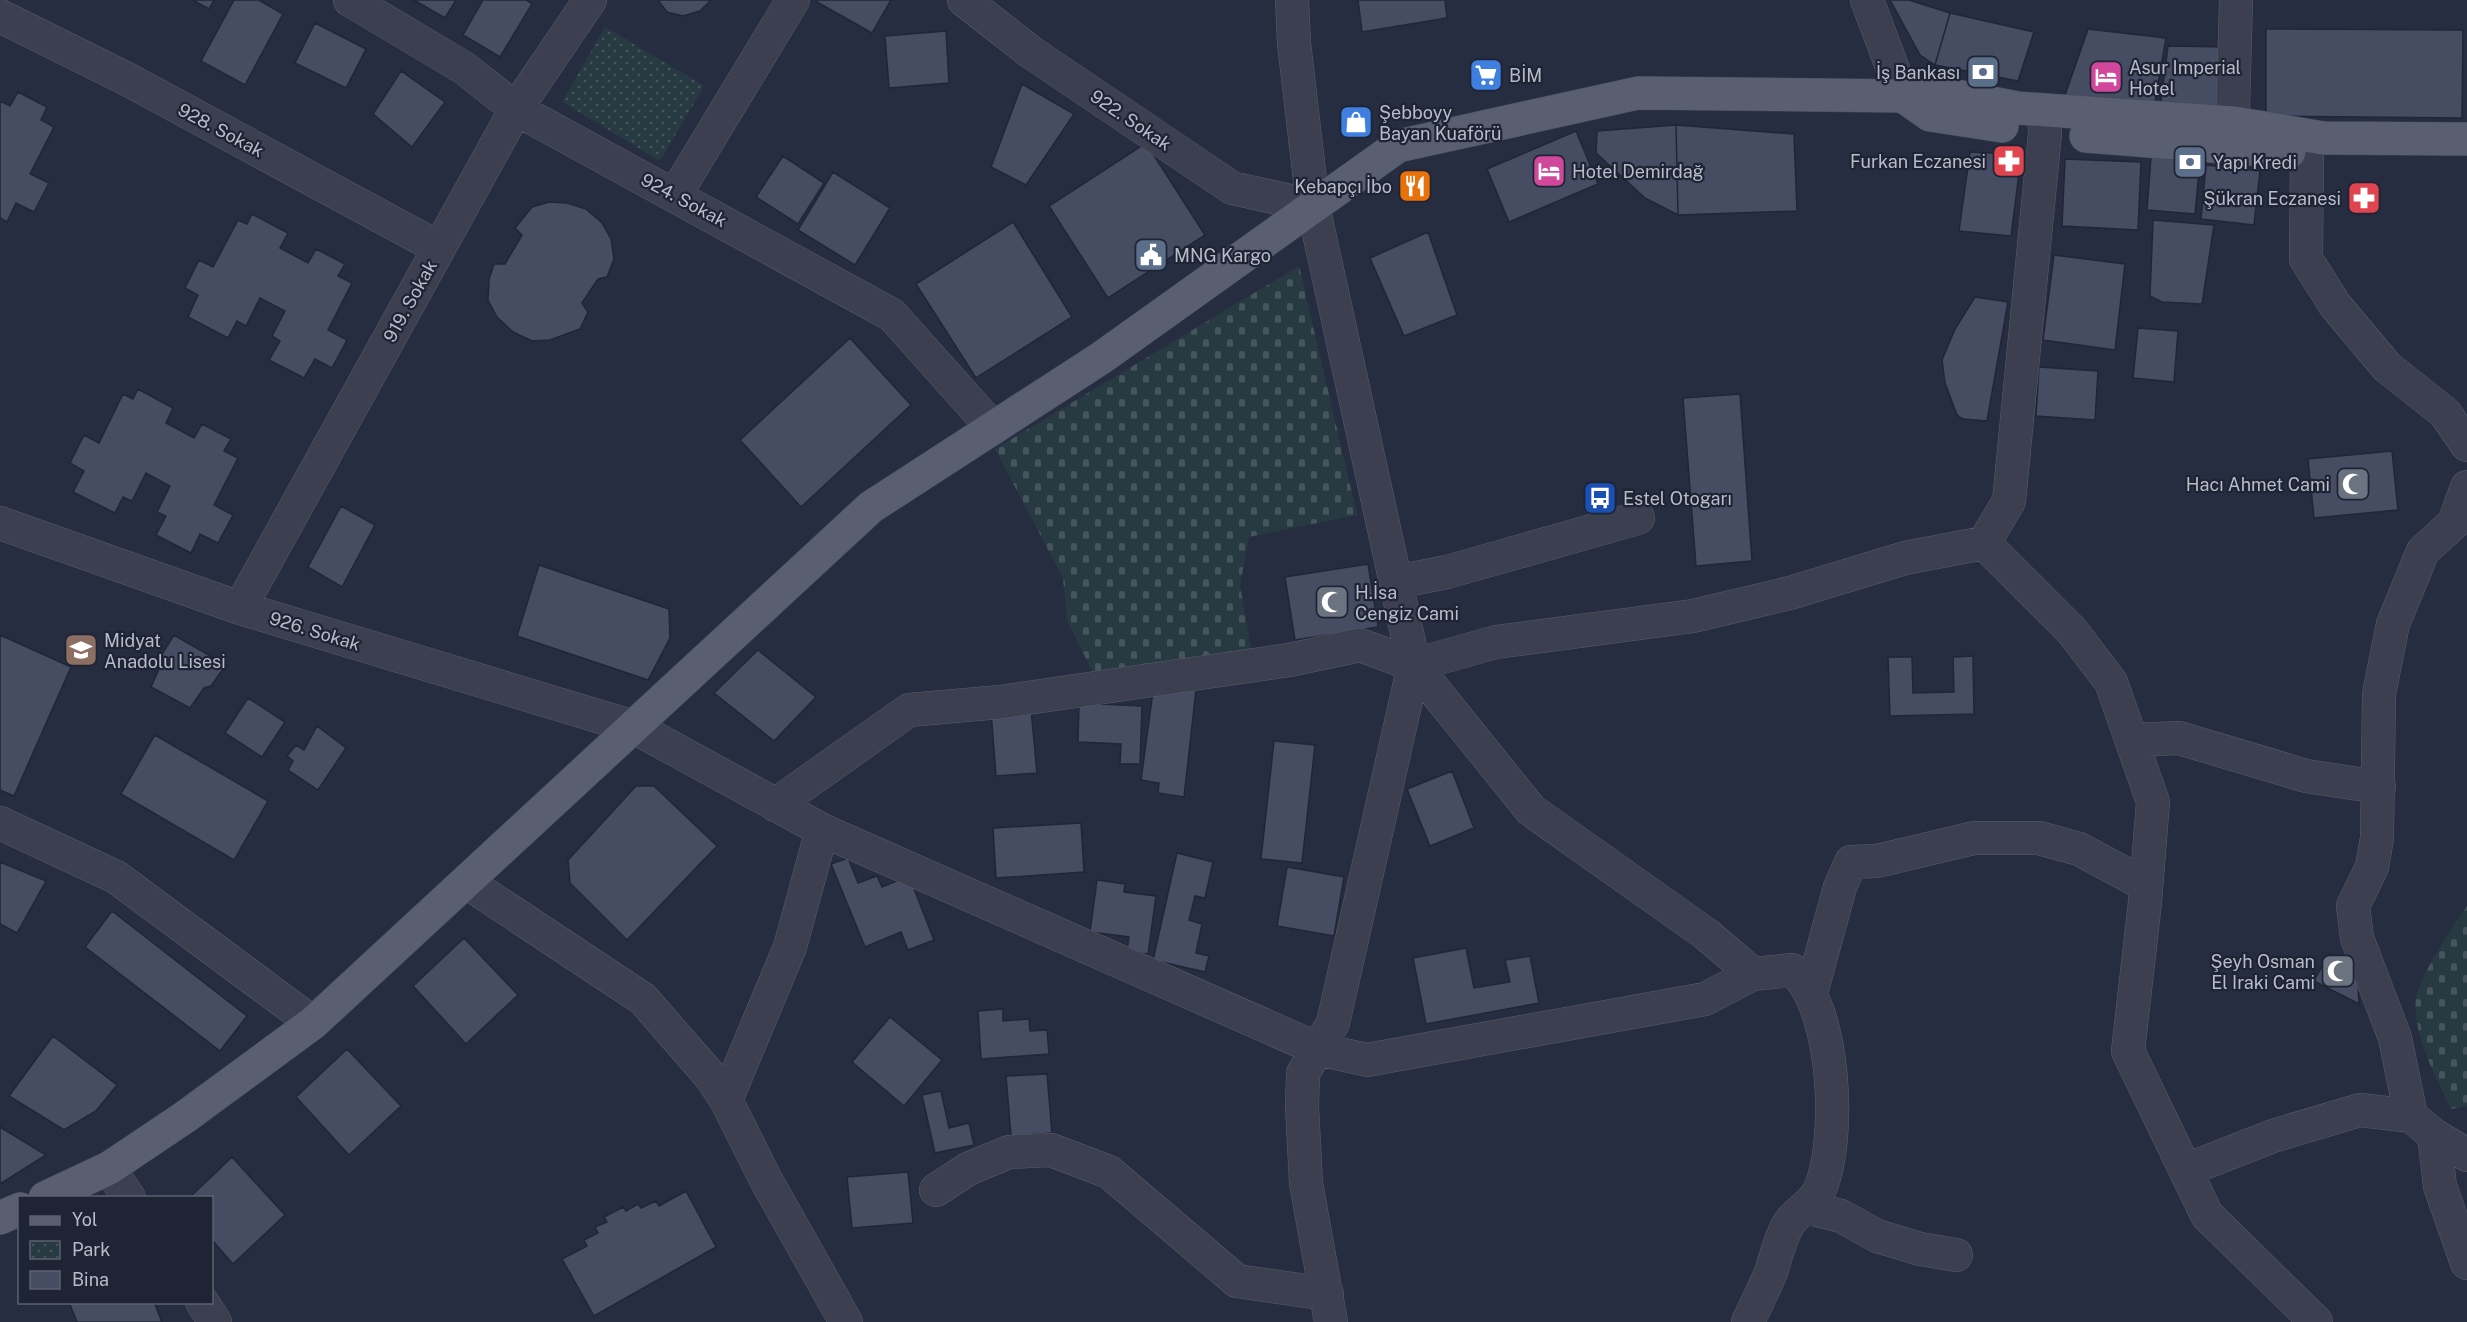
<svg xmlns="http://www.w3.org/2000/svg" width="2467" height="1322" font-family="'Public Sans',sans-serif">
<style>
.cemetery{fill:url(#cemetery-stones)}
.park{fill:url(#park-dots)}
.building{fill:#464c62;stroke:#212637;stroke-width:1.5}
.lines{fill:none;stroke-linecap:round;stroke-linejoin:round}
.minor-casing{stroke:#585d6d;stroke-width:34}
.major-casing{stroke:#444859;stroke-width:34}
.minor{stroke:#3b3f50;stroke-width:33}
.major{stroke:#595e70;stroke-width:33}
.labels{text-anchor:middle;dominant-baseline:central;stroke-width:4.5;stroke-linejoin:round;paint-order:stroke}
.poi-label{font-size:18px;fill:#b7bbca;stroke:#1f2435;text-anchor:start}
.street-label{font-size:18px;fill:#b7bbca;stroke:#1f2435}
</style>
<defs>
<pattern id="cemetery-stones" width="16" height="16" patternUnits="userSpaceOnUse" patternTransform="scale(1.5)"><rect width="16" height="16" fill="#283a41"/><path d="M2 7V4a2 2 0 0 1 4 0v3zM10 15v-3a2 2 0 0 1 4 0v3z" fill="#45555b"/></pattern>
<pattern id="park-dots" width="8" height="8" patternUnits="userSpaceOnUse" patternTransform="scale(1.5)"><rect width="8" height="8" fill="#283a41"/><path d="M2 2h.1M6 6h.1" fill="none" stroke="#45555b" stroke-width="1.8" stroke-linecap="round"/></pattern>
</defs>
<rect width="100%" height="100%" fill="#262d40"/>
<!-- cemetery -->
<path class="cemetery" d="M1299 266 1357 515 1249 537 1240 585 1252 654 1093 673 1067 620 1063 578 995 449Z
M2467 906V1106L2451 1109C2437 1078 2412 1035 2416 999 2418 978 2454 925 2467 906Z"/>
<!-- park -->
<path class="park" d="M605 27 704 86 660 161 562 102Z"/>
<!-- building -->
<path class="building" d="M193 0H214L209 9Z
M234 0H259L283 14 245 85 201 61Z
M414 0H456L445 18Z
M483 0H526L532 4 500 57 463 35Z
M658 0H711L700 11 683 16 667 12Z
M818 0H891L872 33 817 2Z
M1358 0H1445L1447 18 1362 32Z
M1890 0H1909L1950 13 1935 65 1920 55Z
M1950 13 2034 32 2018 81 1935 65Z
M315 23 366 49 346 88 295 63Z
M2088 29 2166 38 2153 113 2064 98Z
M2266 29 2463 30 2462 118 2266 116Z
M946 31 949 83 889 88 885 36Z
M2168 46 2230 47 2229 111 2160 109Z
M401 71 445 102 412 147 373 114Z
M1022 84 1074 114 1026 185 991 167Z
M18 92 47 107 41 120 54 127 30 174 49 183 34 212 16 203 7 222 0 218V101L10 106Z
M1676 125 1678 215 1645 198 1596 153 1597 131Z
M1676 125 1794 134 1797 211 1678 215Z
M1576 131 1598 184 1509 222 1487 169Z
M1146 143 1205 235 1108 298 1049 206Z
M1970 152 2013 154 2020 166 2011 236 1959 231Z
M783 156 824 183 798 224 756 197Z
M2151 157 2200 161 2195 214 2147 210Z
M2065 159 2141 162 2138 230 2062 226Z
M2206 165 2260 171 2254 225 2201 219Z
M833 172 890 208 855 265 798 230Z
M549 202 567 203 586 209 602 223 611 239 614 259 607 277 598 279 582 303 588 312 580 329 550 340 532 341 513 332 497 317 488 300 489 279 494 264H505L522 235 515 228 532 207Z
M252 214 288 233 280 248 308 263 316 249 345 264 338 276 352 283 328 330 347 340 332 368 315 359 304 378 269 360 280 341 272 336 285 311 260 298 246 326 237 321 228 338 188 317 198 295 185 288 199 260 213 267 238 220 247 224Z
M2153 220 2214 225 2202 304 2162 302 2150 296Z
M1013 222 1072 317 976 378 916 284Z
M1428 232 1457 315 1404 336 1370 258Z
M2054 255 2125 264 2115 350 2043 340Z
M1975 297 2008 302 1987 421 1963 419 1957 415 1945 383 1942 360 1955 329Z
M2138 328 2178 331 2174 382 2133 378Z
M850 338 911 405 801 507 740 440Z
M2039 367 2098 371 2095 420 2036 416Z
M138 389 173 408 166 423 194 438 202 424 231 439 224 451 238 458 214 505 233 515 218 543 200 534 191 553 156 535 166 516 157 512 170 486 146 473 132 501 123 497 115 513 73 492 84 471 70 463 84 435 99 443 123 394 133 399Z
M1740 394 1752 561 1696 566 1683 398Z
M2392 451 2398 510 2314 518 2308 459Z
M341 506 375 525 342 587 308 567Z
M1368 564 1378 627 1295 640 1285 577Z
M539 565 669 609 670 638 648 680 517 636Z
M0 635 71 667 14 796 0 790Z
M174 635 226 665 211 686 204 688 190 708 151 687 162 662V654Z
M758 650 816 697 774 741 714 693Z
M1973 656 1974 714 1890 716 1888 657H1912L1913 693 1954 692 1953 657Z
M1154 684 1196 690 1184 797 1158 793 1159 783 1141 780Z
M248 698 285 722 262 757 225 733Z
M1079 703 1142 706 1140 764H1120L1121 744 1078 742Z
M1031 709 1037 773 996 776 991 712Z
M317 726 346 748 318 790 288 770 293 761 287 756 296 745 304 750Z
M155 735 268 801 234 860 121 794Z
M1274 741 1315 745 1302 863 1261 859Z
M1452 771 1474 828 1430 846 1407 789Z
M636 786H654L717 846 627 940 570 883 568 860Z
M1081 823 1084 872 996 878 993 828Z
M1177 853 1213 862 1205 898 1195 896 1189 920 1202 924 1196 953 1209 956 1205 972 1153 960Z
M848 858 858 883 877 876 882 887 909 876 934 940 908 950 901 932 865 947 831 864Z
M0 862 46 881 17 933 0 924Z
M1287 867 1344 877 1334 936 1277 926Z
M1097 880 1125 884 1124 892 1156 896 1148 954 1127 951 1129 937 1090 932Z
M112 911 247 1016 220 1051 85 947Z
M464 938 518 995 466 1044 413 986Z
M1466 948 1474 988 1510 982 1505 960 1530 956 1539 1003 1426 1024 1413 958Z
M2329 954 2357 962 2359 1004 2314 981Z
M1003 1009V1021L1029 1019 1030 1031 1047 1030 1049 1054 981 1059 978 1011Z
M890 1017 942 1060 904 1106 852 1062Z
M53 1036 117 1085 96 1111 64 1130 9 1096Z
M347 1049 401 1106 349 1155 296 1097Z
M1047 1074 1052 1133 1011 1136 1006 1076Z
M941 1091 949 1128 969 1123 974 1145 935 1153 922 1095Z
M0 1127 46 1155 0 1184Z
M232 1157 285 1215 233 1264 212 1240V1198H189Z
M908 1172 913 1223 852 1228 847 1177Z
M686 1191 716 1247 594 1316 562 1259 587 1246 584 1240 598 1233 595 1227 607 1222 604 1217 623 1207 626 1211 638 1204 641 1208 656 1201 659 1206Z
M69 1302H154L162 1322H77Z"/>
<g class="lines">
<defs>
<path id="minor" d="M350 0 464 68 516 109 892 315 993 428
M964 0 1032 53 1232 188 1313 206
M1292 0 1294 43 1313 206 1414 665 1531 810 1706 934 1753 974
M1867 0 1903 96
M0 16 127 79 439 248
M2232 147 2236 0
M2307 153 2306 259 2335 305 2387 367 2445 413 2467 445
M675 195 793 0
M0 523 240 608 634 727 822 830 1318 1049 1367 1060 1705 999 1753 974 1792 970C1836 1005 1842 1142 1819 1191 1813 1205 1795 1212 1788 1225 1780 1239 1776 1257 1771 1272 1764 1289 1756 1305 1748 1322
M1984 543 2072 631 2111 682 2153 802 2145 902 2128 1051 2207 1215 2316 1322
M1396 582 1447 572 1638 518
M240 608 516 109 590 0
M2132 740 2179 738 2306 776 2379 787
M775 805 909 710 1000 702 1289 660 1360 645 1414 665 1496 642 1693 616 1790 593 1905 558 1984 543 2009 501 2045 133 2044 111
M0 823 116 877 313 1023
M468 883 643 999 711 1077 726 1100 766 1180 846 1322
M1811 993 1840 887 1851 862 1877 861 1974 838H2039L2079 849 2146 885
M726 1100 790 947 822 830
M2411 1116 2395 1038 2357 938 2353 906 2372 867 2377 838 2379 694 2393 624 2423 551 2454 523 2467 487
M2434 1135 2440 1186 2467 1263
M109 1168 129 1198
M2186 1170 2273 1136 2360 1110 2411 1116 2434 1135 2467 1155
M936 1190 968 1169 1009 1152 1051 1150 1109 1172 1237 1281 1327 1294
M1805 1207 1841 1216 1877 1236 1920 1249 1956 1255
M202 1302 215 1322
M1331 1322 1306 1183 1302 1106 1303 1073 1333 1023 1414 665"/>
<path id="major" d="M1903 96 1930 115 2002 126
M2086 136 2289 152
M45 1198 109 1168 185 1117 313 1023 871 507 1101 358 1398 146 1638 93 1903 96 1941 93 2017 108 2234 123 2323 138 2467 139
M0 1218 20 1209"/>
</defs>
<!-- minor casing -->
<use href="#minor" class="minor-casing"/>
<!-- major casing -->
<use href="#major" class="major-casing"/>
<!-- minor -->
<use href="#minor" class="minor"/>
<!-- major -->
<use href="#major" class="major"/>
</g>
<!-- icons -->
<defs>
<symbol id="bank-square" viewBox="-11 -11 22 22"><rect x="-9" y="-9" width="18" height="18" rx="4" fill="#5c6f8a" stroke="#1f2435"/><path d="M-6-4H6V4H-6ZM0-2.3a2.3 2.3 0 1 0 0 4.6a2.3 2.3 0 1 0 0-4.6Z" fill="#fff"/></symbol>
<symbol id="supermarket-square" viewBox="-11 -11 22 22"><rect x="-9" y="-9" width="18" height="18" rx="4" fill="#3f7fe0" stroke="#1f2435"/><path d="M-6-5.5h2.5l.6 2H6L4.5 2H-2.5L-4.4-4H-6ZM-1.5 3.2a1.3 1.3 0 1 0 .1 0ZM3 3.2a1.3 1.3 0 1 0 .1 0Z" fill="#fff"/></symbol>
<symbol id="hotel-square" viewBox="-11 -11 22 22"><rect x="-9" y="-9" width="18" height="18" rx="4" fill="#d1479c" stroke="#1f2435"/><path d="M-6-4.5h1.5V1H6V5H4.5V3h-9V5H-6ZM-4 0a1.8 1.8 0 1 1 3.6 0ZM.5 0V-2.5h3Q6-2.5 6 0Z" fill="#fff"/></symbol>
<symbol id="shop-square" viewBox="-11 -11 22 22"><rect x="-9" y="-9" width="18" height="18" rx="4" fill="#3f7fe0" stroke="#1f2435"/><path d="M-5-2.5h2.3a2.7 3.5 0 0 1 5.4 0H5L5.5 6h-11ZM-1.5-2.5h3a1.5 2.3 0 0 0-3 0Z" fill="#fff"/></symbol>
<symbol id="pharmacy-square" viewBox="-11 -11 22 22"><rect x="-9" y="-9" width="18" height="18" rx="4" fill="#e0444e" stroke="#1f2435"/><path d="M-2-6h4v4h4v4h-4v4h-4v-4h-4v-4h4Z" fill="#fff"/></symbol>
<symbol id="restaurant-square" viewBox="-11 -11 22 22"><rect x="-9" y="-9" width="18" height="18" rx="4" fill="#e8710a" stroke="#1f2435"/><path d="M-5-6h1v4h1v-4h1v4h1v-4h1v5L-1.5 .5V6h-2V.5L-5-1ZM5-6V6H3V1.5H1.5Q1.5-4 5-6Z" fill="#fff"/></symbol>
<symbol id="civic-square" viewBox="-11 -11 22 22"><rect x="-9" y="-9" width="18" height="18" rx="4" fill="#5c6f8a" stroke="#1f2435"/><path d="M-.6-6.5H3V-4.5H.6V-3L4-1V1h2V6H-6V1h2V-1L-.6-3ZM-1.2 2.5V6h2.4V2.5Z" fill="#fff"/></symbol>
<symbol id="mosque-square" viewBox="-11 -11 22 22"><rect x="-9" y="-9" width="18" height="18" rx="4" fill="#6b7280" stroke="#1f2435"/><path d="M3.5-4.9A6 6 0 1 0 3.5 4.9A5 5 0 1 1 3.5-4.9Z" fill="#fff"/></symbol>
<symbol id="bus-square" viewBox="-11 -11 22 22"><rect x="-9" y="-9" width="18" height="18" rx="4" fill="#1a4fb4" stroke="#1f2435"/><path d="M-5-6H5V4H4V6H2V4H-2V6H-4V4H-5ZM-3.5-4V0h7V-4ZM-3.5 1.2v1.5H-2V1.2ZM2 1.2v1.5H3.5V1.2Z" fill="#fff"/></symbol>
<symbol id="school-square" viewBox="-11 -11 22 22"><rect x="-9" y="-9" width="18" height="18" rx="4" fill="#8d6e63" stroke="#1f2435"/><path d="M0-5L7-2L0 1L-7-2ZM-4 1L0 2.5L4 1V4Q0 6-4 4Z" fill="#fff"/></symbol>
</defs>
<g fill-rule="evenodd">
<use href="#bank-square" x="1964" y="53" width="38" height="38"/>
<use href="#supermarket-square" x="1467" y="56" width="38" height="38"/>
<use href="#hotel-square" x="2087" y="58" width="38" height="38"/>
<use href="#shop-square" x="1337" y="103" width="38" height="38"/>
<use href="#pharmacy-square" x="1990" y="142" width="38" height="38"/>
<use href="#bank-square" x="2171" y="143" width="38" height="38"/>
<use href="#hotel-square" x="1530" y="152" width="38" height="38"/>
<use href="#restaurant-square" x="1396" y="167" width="38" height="38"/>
<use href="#pharmacy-square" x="2345" y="179" width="38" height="38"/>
<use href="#civic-square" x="1132" y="236" width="38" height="38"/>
<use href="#mosque-square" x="2334" y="465" width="38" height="38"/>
<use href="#bus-square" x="1581" y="479" width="38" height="38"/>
<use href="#mosque-square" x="1313" y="583" width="38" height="38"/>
<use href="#school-square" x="62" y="631" width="38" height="38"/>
<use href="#mosque-square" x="2319" y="952" width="38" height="38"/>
</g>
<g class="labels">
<!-- poi labels -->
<g class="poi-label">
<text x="2129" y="67">Asur Imperial<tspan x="2129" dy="21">Hotel</tspan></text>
<text x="1960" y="72" text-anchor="end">İş Bankası</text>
<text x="1509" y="75">BİM</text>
<text x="1379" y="112">Şebboyy<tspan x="1379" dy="21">Bayan Kuaförü</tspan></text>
<text x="1986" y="161" text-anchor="end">Furkan Eczanesi</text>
<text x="2213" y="162">Yapı Kredi</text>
<text x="1572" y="171">Hotel Demirdağ</text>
<text x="1392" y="186" text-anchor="end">Kebapçı İbo</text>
<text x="2341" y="198" text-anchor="end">Şükran Eczanesi</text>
<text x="1174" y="255">MNG Kargo</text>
<text x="2330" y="484" text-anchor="end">Hacı Ahmet Cami</text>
<text x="1623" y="498">Estel Otogarı</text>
<text x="1355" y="592">H.İsa<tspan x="1355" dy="21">Cengiz Cami</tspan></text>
<text x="104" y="640">Midyat<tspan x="104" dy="21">Anadolu Lisesi</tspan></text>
<text x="2315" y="961" text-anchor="end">Şeyh Osman<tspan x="2315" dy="21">El Iraki Cami</tspan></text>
</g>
<!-- street labels -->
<g class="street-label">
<text transform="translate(1131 120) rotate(34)">922. Sokak</text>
<text transform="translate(221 130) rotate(28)">928. Sokak</text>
<text transform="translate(684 200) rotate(28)">924. Sokak</text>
<text transform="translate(410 301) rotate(-61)">919. Sokak</text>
<text transform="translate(315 631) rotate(17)">926. Sokak</text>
</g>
</g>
<!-- legend -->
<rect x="18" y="1196" width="195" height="108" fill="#1f2435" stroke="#5c6071" stroke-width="1.5"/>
<rect x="30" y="1216" width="30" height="9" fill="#595e70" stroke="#5c6071" stroke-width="1.5"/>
<text x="72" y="1226" font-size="18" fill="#b7bbca">Yol</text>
<rect x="30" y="1241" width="30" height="18" fill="url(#park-dots)" stroke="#5c6071" stroke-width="1.5"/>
<text x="72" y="1256" font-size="18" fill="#b7bbca">Park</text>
<rect x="30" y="1271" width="30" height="18" fill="#464c62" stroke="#5c6071" stroke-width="1.5"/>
<text x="72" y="1286" font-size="18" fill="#b7bbca">Bina</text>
</svg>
